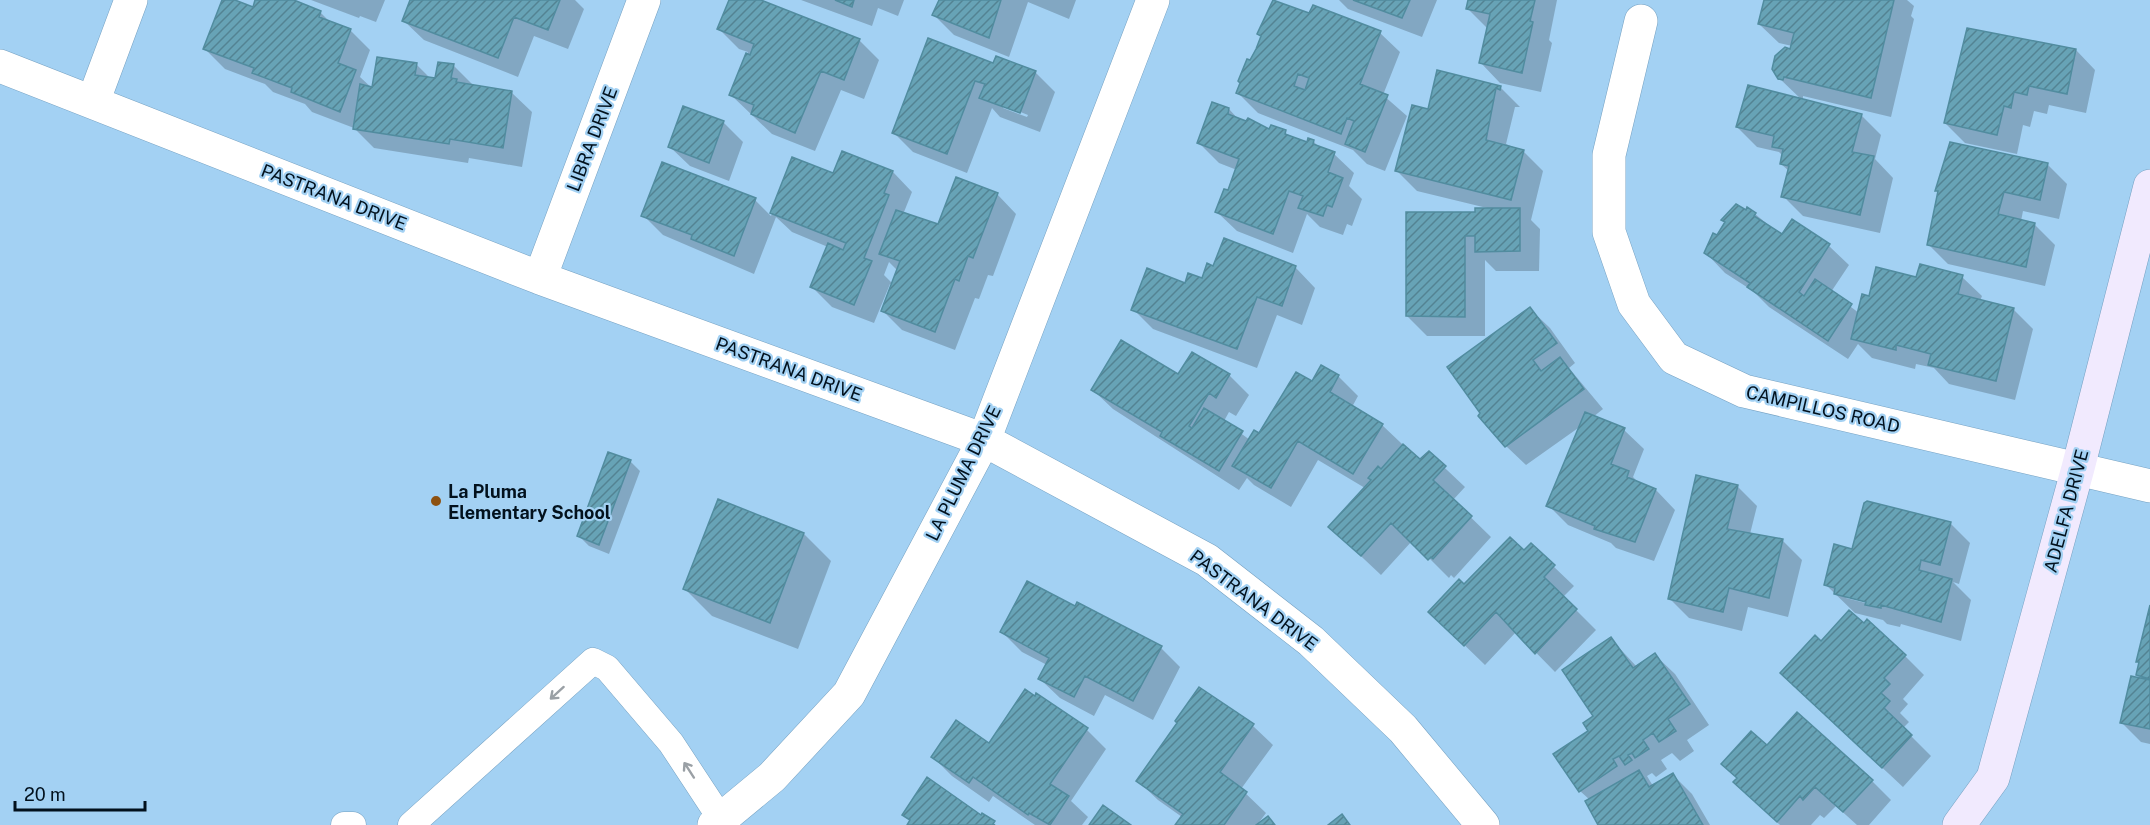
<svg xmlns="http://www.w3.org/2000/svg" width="2150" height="825" font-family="'Public Sans',sans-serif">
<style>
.shadow{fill:#0003;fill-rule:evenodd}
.building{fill:url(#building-hatch);stroke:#518c9f;stroke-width:1.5;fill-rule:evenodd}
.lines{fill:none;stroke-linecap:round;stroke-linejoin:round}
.lane-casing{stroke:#75a1c2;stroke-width:27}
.street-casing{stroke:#75a1c2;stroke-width:34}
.secondary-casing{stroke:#75a1c2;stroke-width:34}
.lane{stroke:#fff;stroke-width:26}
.street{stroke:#fff;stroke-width:33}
.secondary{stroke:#f1eafe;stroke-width:33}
.oneway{stroke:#9aa0a5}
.poi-dot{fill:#8d5110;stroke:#a3d1f3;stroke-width:2}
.labels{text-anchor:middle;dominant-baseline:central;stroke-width:4.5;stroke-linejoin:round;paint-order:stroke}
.street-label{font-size:18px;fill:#02111d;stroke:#a3d1f3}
.poi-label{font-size:18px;font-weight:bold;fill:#02111d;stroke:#a3d1f3;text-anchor:start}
</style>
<defs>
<pattern id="building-hatch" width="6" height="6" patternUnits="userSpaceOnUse" patternTransform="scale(1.5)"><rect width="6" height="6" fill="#67a3b6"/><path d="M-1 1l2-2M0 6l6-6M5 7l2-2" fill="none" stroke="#538393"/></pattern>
</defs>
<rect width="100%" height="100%" fill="#a3d1f3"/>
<!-- shadow -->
<path class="shadow" d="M223 0 254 9 257 0H289L320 12 331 23 350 30 370 50 360 77 374 90 416 64 430 78 437 79 453 65 473 85 512 93 532 112 522 167 469 158 468 163 374 148 354 128 312 112 305 104 273 92 265 84 225 69 205 49Z
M311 0H385L376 22 360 16 359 18Z
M413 0H575L584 9 568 49 534 36 518 77 424 40 404 21Z
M731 0H757L859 40 879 60 864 99 841 90 815 151 772 134 731 95 748 52 739 49 719 29Z
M801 0H904L898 16 878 8 872 26Z
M940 0H1076L1069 19 1028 2 1009 57 954 35 934 15Z
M1339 0H1437L1422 37 1348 9Z
M1470 0H1557L1549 40 1552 43 1541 92 1500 83 1481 63 1488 29 1468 9Z
M1765 0H1907L1914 6 1911 16 1914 19 1891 117 1803 96V101L1779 78 1792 46 1779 43 1759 24Z
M1310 15 1380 33 1400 52 1383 95 1407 116 1385 171 1367 164 1353 150 1258 113 1238 93 1262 37 1258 34Z
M2076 50 2095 70 2086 113 2049 105 2047 114 2034 111 2030 127 2023 125 2017 154 1965 143 1945 123Z
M996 58 1036 73 1055 92 1040 132 1000 117 992 108 967 173 913 152 893 132 993 65ZM1003 105 1028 115 1027 117 1003 108Z
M1438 71 1500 87 1520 107H1515L1506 144 1523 151 1543 171 1531 220 1540 229 1539 271H1496L1485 260V336H1427L1407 316 1476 214 1487 208 1417 191 1397 171 1429 111Z
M1229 109 1239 120 1270 131 1272 127 1308 144 1309 140 1314 142 1320 148 1334 154 1354 173 1349 186 1362 199 1352 226 1347 224 1343 235 1320 227 1307 214 1293 253 1237 231 1217 212 1237 170 1219 163 1199 143Z
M1861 115 1881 135 1875 159 1893 178 1880 233 1803 216 1783 196 1789 171 1781 164 1783 156 1779 152 1757 147 1737 127Z
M723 122 743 142 729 181 690 166 670 147Z
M793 159 834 175 893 172 912 192 904 212 939 226 997 194 1016 214 993 276 988 275 979 299 975 298 955 350 902 330 883 311 893 285 890 284 874 323 832 307 812 287 828 247 792 232 776 217 754 274 663 235 643 215 755 200 771 216ZM889 262 898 271 893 284 884 275Z
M2047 164 2067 184 2059 219 2023 211 2021 221 2035 225 2055 245 2045 286 1948 264 1928 244 1940 193 1937 190Z
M1755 214 1782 236 1792 221 1829 246 1849 265 1831 292 1859 313 1870 298 1917 279 1962 277 1982 296 1980 301 2013 309 2033 329 2015 400 1949 384 1934 368 1916 364 1915 369 1872 358 1858 344 1848 359 1769 307 1753 291 1725 273 1706 253 1717 237Z
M1225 240 1296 268 1315 288 1302 325 1277 315 1257 368 1153 329 1133 309 1203 280 1214 268Z
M1530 309 1550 328 1575 363 1569 368 1603 409 1593 417 1624 430 1644 449 1633 477 1640 484 1656 490 1675 510 1654 561 1616 548 1611 543 1568 525 1548 505 1581 426 1526 465 1506 446Z
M1322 367 1338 376 1358 396 1352 407 1382 425 1420 461 1429 453 1465 487 1453 500 1491 537 1454 578 1451 575 1449 578 1412 541 1381 575 1330 527 1365 488 1318 460 1291 507 1254 485 1247 478 1239 490 1113 409 1093 390 1179 376 1229 375 1249 395 1236 416 1229 412 1224 421 1250 440 1260 435 1312 383Z
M630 461 640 471 609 554 589 546 579 536Z
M1737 486 1757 506 1750 534 1782 540 1802 560 1788 617 1748 607 1742 631 1689 618 1669 598Z
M1950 523 1970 543 1959 584 1953 582 1971 600 1961 641 1901 624 1900 627 1887 624 1883 620 1855 613 1826 585 1853 550ZM1846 595 1874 602 1873 605 1846 598Z
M804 534 831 561 798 649 712 616 685 589Z
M1531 545 1574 586 1563 597 1596 630 1555 672 1516 632 1485 665 1450 631 1465 586 1524 552Z
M2150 611V744L2141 742 2121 722 2143 680 2137 675 2140 664 2138 662Z
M1002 632 1161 648 1180 667 1153 720 1105 695 1094 716 1060 698 1040 679 1047 665 1022 652Z
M1611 639 1637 667 1655 655 1675 674 1709 725 1687 740 1694 751 1680 761 1672 753 1661 760 1667 769 1656 777 1652 773 1647 776 1653 786 1673 775 1692 794 1710 825H1600L1590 800 1580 791 1590 731Z
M1821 643 1905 656 1924 675 1903 699 1908 704 1900 713 1909 722 1903 728 1931 756 1903 787 1802 693Z
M1199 689 1253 726 1273 745 1241 789 1266 813 1257 825H1177L1182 817 1158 800 1138 781 1179 723Z
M1087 730 1106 749 1071 801 1088 817 1082 825H1035L993 796 989 802 952 776 933 757Z
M1767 747 1872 781 1891 800 1869 825H1857L1836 806 1824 818 1820 815 1811 825H1780L1735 782Z"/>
<!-- building -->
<path class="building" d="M222 0H235L253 7 255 0H294L321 11 319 17 351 29 338 63 356 70 340 112 291 92 292 88 252 73 254 68 203 49Z
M410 0H560L548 30 514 17 498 58 402 21Z
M729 0H761L860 39 844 80 821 71 795 133 751 114 754 105 729 95 746 53 750 55 754 44 717 29Z
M835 0H854L852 7Z
M939 0H1001L989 38 932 15Z
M1273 0 1309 13 1313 5 1381 31 1360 84 1388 95 1365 152 1345 144 1354 121 1347 118 1341 134 1236 93 1240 83 1238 81 1247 59 1250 60 1256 49 1261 36 1257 34ZM1298 74 1309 78 1305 90 1294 86Z
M1353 0H1410L1402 18Z
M1468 0H1535L1530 21 1533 22 1522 73 1479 63 1490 14 1466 9Z
M1764 0H1894L1871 98 1784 77 1783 80 1778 79 1772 69 1775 56 1785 47 1790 49 1794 33 1758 24Z
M1967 28 2076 49 2067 94 2029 86 2027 95 2014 92 2011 108 2004 106 1997 135 1944 123Z
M928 38 993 63 996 56 1036 71 1020 113 979 98 985 84 975 81 947 154 892 133Z
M377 57 417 63 415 75 435 78 438 62 454 64 451 78 457 79 456 82 512 91 503 148 450 139 449 144 353 129 360 84 372 87Z
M1437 70 1501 86 1500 90 1496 88 1486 140 1524 150 1511 200 1395 171 1412 105 1428 109Z
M1748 85 1862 114 1852 152 1874 156 1860 215 1781 197 1789 166 1780 164 1783 149 1772 147 1774 136 1736 127Z
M1212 102 1229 108 1228 114 1246 121 1248 118 1269 129 1271 125 1286 130 1285 134 1307 142 1308 138 1314 140 1313 144 1335 152 1328 172 1343 178 1332 207 1327 205 1323 216 1298 208 1303 196 1289 191 1273 234 1215 212 1224 189 1228 190 1239 159 1197 143Z
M683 106 724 121 709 163 668 147Z
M1950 142 2048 163 2040 200 2004 192 1998 214 2035 223 2026 267 1927 245 1938 191H1935Z
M842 151 893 171 884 193 889 195 864 258 872 261 854 305 810 287 828 243 843 250 846 243 770 213 792 157 833 173Z
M662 162 756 198 734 256 691 239 692 235 641 216Z
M956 177 998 193 973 258 968 256 959 281 955 279 935 332 881 311 900 261 879 254 896 210 938 224Z
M1736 204 1746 210 1747 207 1756 213 1754 216 1782 234 1792 219 1830 244 1799 292 1804 296 1815 279 1852 304 1828 341 1747 287 1750 283 1704 253 1713 233 1717 235 1725 222 1721 220Z
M1475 208H1520V251L1475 252V236H1465V317L1406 316V212H1475Z
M1224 238 1296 266 1282 306 1257 297 1237 349 1131 310 1147 268 1185 283 1188 273 1202 278 1207 263 1213 266Z
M1920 264 1963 275 1958 294 2014 308 1996 381 1928 365 1931 354 1896 345V350L1851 339 1862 294 1869 296 1876 267 1916 277Z
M1530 307 1557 343 1533 360 1541 371 1560 357 1584 389 1505 447 1478 416 1480 413 1447 367Z
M1121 340 1178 374 1192 352 1230 374 1216 398 1209 393 1189 426 1192 428 1204 408 1243 431 1219 471 1160 436 1162 432 1091 390Z
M1321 365 1339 375 1330 392 1383 424 1353 474 1298 441 1271 488 1232 466 1254 430 1259 433 1296 372 1312 381Z
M1585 412 1625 428 1611 464 1629 471 1627 477 1656 489 1635 542 1594 529 1595 526 1546 506Z
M1403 444 1420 459 1429 451 1446 466 1433 480 1472 516 1433 559 1431 557 1428 560 1391 523 1361 556 1328 527 1371 480 1368 478 1378 466 1381 469Z
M608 452 631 460 599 545 577 536Z
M1696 475 1738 485 1727 529 1783 539 1769 598 1729 588 1723 612 1668 599Z
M718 499 804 533 770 623 683 589Z
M1867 501 1951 522 1940 565 1921 560 1919 570 1952 579 1941 622 1881 605V608L1865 605 1866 602 1834 594 1835 588 1824 585 1834 544 1852 549 1864 503Z
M1510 537 1524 550 1531 543 1555 565 1544 577 1577 609 1535 654 1496 612 1464 646 1428 612 1459 579 1464 584Z
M1027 581 1075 606 1077 602 1162 646 1133 701 1085 676 1074 697 1038 679 1049 658 1000 632Z
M2150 605V679L2136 675 2139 662H2136Z
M1849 610 1864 623 1867 619 1906 655 1884 678 1890 684 1881 693 1890 701 1884 708 1912 735 1882 768 1780 673 1815 635 1821 641Z
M1611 637 1633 668 1655 653 1690 704 1668 719 1676 731 1659 742 1653 733 1643 740 1649 749 1635 758 1632 753 1628 755 1632 760 1625 765 1619 756 1613 759 1617 766 1579 792 1553 754 1588 731 1583 723 1593 716 1562 670Z
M2131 676 2150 680V729L2120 723Z
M1199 687 1254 724 1220 772 1247 792 1224 825H1175L1183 814 1136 781 1177 723 1175 721Z
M1025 689 1035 696 1036 693 1088 728 1050 784 1069 796 1050 825 1029 813 1028 815 973 777 969 783 931 757 956 720 989 743Z
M1797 712 1873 780 1843 812 1815 787 1803 800 1800 796 1777 822 1733 782 1737 778 1721 764 1751 731 1767 745Z
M1639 770 1649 787 1673 773 1703 825H1598L1585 801Z
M927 777 981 815 982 813 995 821 993 824 995 825H907L910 820 902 815Z
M1103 805 1131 825H1089Z
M1342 814 1350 825H1328Z
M1268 816 1275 825H1256Z"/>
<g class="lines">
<defs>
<path id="lane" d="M344 825H353
M411 825 593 661 607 668 671 743 721 819"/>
<path id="street" d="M1641 21 1609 155V232L1634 304 1674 358 1744 391 2150 486
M0 66 540 278 984 440 1207 560 1311 641 1403 729 1483 825
M93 102 131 0
M540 278 644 0
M714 825 772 777 849 694 984 440 1153 0"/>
<path id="secondary" d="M1959 825 1993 778 2078 468 2150 186"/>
</defs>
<!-- lane casing -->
<use href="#lane" class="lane-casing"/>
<!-- street casing -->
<use href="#street" class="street-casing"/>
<!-- secondary casing -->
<use href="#secondary" class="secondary-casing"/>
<!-- lane -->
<use href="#lane" class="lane"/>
<!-- street -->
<use href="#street" class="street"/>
<!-- secondary -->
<use href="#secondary" class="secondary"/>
</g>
<!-- one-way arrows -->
<defs><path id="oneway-shaft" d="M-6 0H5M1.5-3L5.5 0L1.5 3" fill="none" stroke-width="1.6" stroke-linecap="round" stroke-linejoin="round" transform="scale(1.5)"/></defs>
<g class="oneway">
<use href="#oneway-shaft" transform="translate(557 693) rotate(138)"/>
<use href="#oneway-shaft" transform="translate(689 770) rotate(-123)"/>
</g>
<!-- markers -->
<circle class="poi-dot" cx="436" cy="501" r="6"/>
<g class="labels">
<!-- street labels -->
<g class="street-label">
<text transform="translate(592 139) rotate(-69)">LIBRA DRIVE</text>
<text transform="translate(334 197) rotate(21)">PASTRANA DRIVE</text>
<text transform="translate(789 369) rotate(20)">PASTRANA DRIVE</text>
<text transform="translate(1823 409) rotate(13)">CAMPILLOS ROAD</text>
<text transform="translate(963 473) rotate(-64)">LA PLUMA DRIVE</text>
<text transform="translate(2066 511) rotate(-75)">ADELFA DRIVE</text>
<text transform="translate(1254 600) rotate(37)">PASTRANA DRIVE</text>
</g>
<!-- poi labels -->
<g class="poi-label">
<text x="448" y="491">La Pluma<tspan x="448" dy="21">Elementary School</tspan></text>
</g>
</g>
<!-- scale -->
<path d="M15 801v9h130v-9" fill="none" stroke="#02111d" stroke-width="3"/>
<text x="24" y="801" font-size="18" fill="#02111d" stroke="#a3d1f3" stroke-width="4.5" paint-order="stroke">20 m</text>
</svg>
